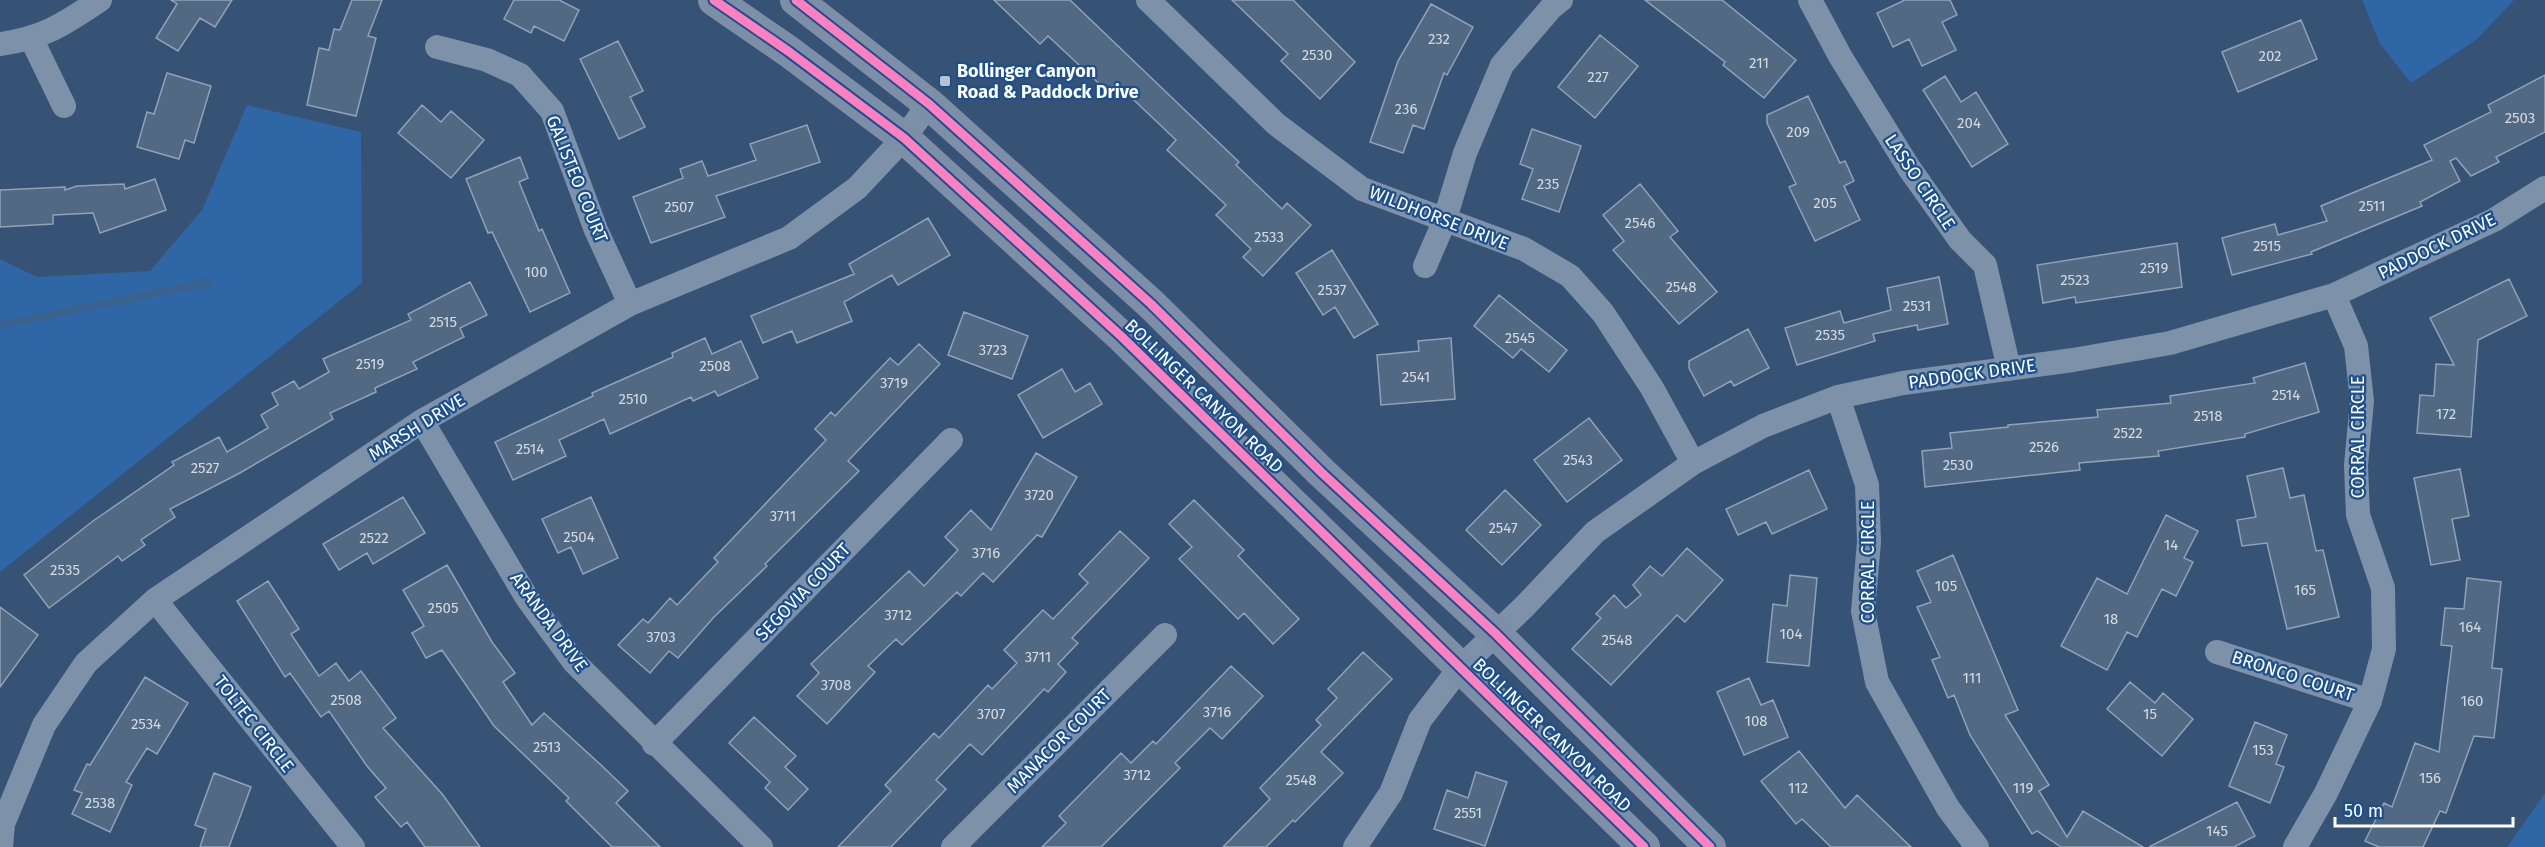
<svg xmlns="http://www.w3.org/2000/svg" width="2545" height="847" font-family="'Fira Sans',sans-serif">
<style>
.green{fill:#2f66a5}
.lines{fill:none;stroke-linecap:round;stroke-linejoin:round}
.stream{stroke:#3b618d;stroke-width:7}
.building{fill:#526984;stroke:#92a2b6;stroke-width:1.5}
.minor{stroke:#7d92a8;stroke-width:24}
.major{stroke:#7d8ea7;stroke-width:32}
.cycleway-casing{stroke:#1b4f8f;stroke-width:13}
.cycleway{stroke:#ff80c0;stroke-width:9}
.poi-dot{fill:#b9c2ce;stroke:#1b4f8f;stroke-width:2}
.labels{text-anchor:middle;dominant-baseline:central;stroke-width:4.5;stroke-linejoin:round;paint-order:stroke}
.number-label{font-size:15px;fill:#d4dae0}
.poi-label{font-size:18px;font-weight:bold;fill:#fff;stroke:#1b4f8f;text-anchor:start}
.street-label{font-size:18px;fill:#fff;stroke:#1b4f8f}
</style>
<rect width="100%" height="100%" fill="#365274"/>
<!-- green -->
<path class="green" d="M2362 0H2514L2476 40 2411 83 2380 44Z
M247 105 361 132 362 283 0 572V259L37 277 150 271 202 210Z
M2545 793V847H2507Z"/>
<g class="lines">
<!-- stream -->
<path class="stream" d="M0 325 210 282"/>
</g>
<!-- building -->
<path class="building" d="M171 0H232L215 27 200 18 178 51 156 38 177 4Z
M352 0H382L368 36 376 38 356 116 307 105 319 48 329 50 334 29 340 30Z
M514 0H559L579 10 564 41 534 26 531 33 504 19Z
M994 0H1070L1239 162 1236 165 1282 209 1287 203 1311 225 1263 276 1243 257 1251 249 1216 215 1226 205 1167 150 1176 140 1116 83 1108 92 1048 36 1040 44Z
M1232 0H1293L1355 62 1320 99 1281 61 1288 54Z
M1645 0H1722L1796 60 1764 98 1723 65 1725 62Z
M1905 0H1950L1957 15 1942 22 1956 50 1922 66 1909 39 1893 47 1877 13Z
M1431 4 1473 27 1447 75 1444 73 1424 129 1413 125 1403 153 1370 142 1398 61Z
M2301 20 2317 59 2238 92 2222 52Z
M1600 35 1638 66 1595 118 1558 87Z
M618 41 643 91 630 97 645 127 619 139 580 59Z
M167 73 211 86 194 143 185 140 179 159 137 147 147 112 154 114Z
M2545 75V132L2496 157 2499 162 2471 176 2456 158 2450 161 2460 181 2420 202 2422 206 2311 252 2312 254 2232 275 2222 238 2275 224 2278 235 2327 221 2321 206 2432 160 2424 145 2491 112 2488 105Z
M1945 76 1961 102 1976 92 2008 144 1972 167 1923 90Z
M1808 96 1840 163 1845 161 1854 181 1844 186 1860 220 1815 241 1789 187 1796 184 1767 123V115Z
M422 105 441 122 451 111 484 140 451 178 398 133Z
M807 125 820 162 716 196 725 217 651 243 633 197 683 178 680 169 702 161 708 176 756 160 750 144Z
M1532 129 1581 146 1559 212 1522 199 1533 169 1520 164Z
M520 157 528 178 519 182 539 231 542 229 570 293 530 312 492 232 488 233 466 179Z
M155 179 166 210 100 233 93 213 53 215V224L0 227V190L65 187V190L77 186 124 184 125 189Z
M1640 184 1678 231 1670 237 1717 292 1679 324 1613 250 1624 241 1603 215Z
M928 218 950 255 898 285 892 275 844 302 852 321 797 343 792 331 763 343 751 316 854 274 849 264Z
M2177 243 2182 287 2076 303 2075 297 2043 303 2037 265Z
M1332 250 1378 324 1354 338 1335 307 1323 315 1296 273Z
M1939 277 1948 324 1918 330 1917 325 1873 334 1875 341 1797 365 1785 328 1840 311 1844 323 1891 310 1887 288Z
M2509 279 2527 316 2478 340 2471 437 2417 433 2420 395 2434 396 2436 364 2454 365 2430 318Z
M470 282 487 315 460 328 464 337 413 362 417 369 375 388 376 392 330 413 333 419 238 474 170 509 175 517 141 540 145 545 122 561 118 556 49 608 24 575 93 521 174 465 172 462 219 437 227 452 268 428 261 415 278 405 272 393 294 381 299 389 329 372 323 359 411 320 408 314Z
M1499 295 1567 350 1549 372 1521 349 1513 358 1474 326Z
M964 312 1028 336 1012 379 948 355Z
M1748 329 1769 368 1734 386 1731 381 1704 396 1689 368V361Z
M705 338 712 354 741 341 758 378 718 396 715 391 693 401 691 397 610 434 604 419 559 440 566 456 513 480 495 442 593 396 592 393 673 357 672 353Z
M1451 338 1455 399 1381 405 1377 355 1419 351 1418 341Z
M919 344 940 364 848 461 859 471 765 564 767 566 714 617 678 658 669 651 650 673 618 645 643 619 648 623 670 598 677 605 718 562 714 558 826 440 815 429 831 412 835 416 890 358 898 365Z
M2305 363 2319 412 2245 434V437L2158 451 2159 456 2079 463 2080 470 1925 487 1922 451 1952 448 1950 433 2008 427V425L2098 417 2097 410 2171 403 2170 396 2255 383 2253 378Z
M1062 369 1075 392 1090 383 1102 404 1043 438 1018 395Z
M1589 418 1622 460 1567 502 1534 460Z
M1036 453 1077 477 1042 537 1037 535 993 582 983 573 961 596 957 592 902 645 896 639 868 666 875 672 827 724 797 696 819 673 811 664 909 571 924 586 958 550 945 537 971 510 991 530Z
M2283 468 2290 498 2304 495 2316 551 2323 550 2339 617 2287 629 2267 543 2242 546 2237 520 2256 517 2247 476Z
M2460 469 2469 516 2452 519 2460 560 2431 565 2414 478Z
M1809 470 1827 509 1772 534 1766 522 1738 535 1726 509Z
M1505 490 1541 525 1502 565 1466 530Z
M403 497 425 533 373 564 367 553 339 570 323 544Z
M591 497 618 558 583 574 571 547 558 553 542 519Z
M1194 500 1244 550 1238 556 1299 619 1273 644 1244 613 1238 619 1179 559 1192 547 1169 524Z
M2166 515 2198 531 2184 558 2193 562 2176 596 2162 589 2137 637 2127 632 2107 670 2061 646 2097 578 2127 594Z
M1120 531 1149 558 1072 638 1078 643 1058 664 1066 672 1048 692 1044 689 982 755 970 744 936 780 946 789 891 847H838L891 791 885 785 934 733 939 738 988 685 992 689 1017 663 1004 650 1043 610 1053 619 1088 583 1079 574Z
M1687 548 1723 580 1685 622 1677 615 1611 685 1572 649 1601 618 1596 614 1614 595 1626 608 1641 595 1633 585 1650 566 1662 576Z
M1953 555 2018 710 2005 715 2049 785 2039 791 2067 837 2083 811 2143 847H2061L2037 831 2032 834 1970 735 1954 695 1948 698 1932 660 1940 657 1917 607 1931 602 1917 571Z
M447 565 492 642 515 673 503 682 532 725 544 713 601 765 628 791 616 803 660 847H612L566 801 569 798 494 726 442 650 426 658 412 633 424 626 403 590Z
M1790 575 1817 578 1809 666 1767 662 1773 604 1787 606Z
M2467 578 2501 582 2492 668 2502 669 2494 738 2474 736 2446 813 2440 811 2423 847H2379L2365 841 2384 803 2392 807 2415 743 2439 752 2452 646 2441 645 2445 608 2464 609Z
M268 581 299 629 291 634 319 676 336 663 349 681 361 671 396 718 383 728 443 795 480 847H425L407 822 401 827 375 797 386 788 367 766 329 711 321 717 290 673 285 677 237 601Z
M0 607 38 635 0 687Z
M1363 652 1392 679 1321 752 1343 773 1295 822 1293 820 1266 847H1223L1270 799 1260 788 1321 725 1316 720 1337 698 1328 689Z
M1231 666 1263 696 1222 739 1210 728 1175 763 1180 768 1101 847H1042L1066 823 1059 816 1121 753 1131 763 1153 741 1156 744Z
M145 677 188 703 157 754 147 748 126 782 132 785 110 832 72 814 82 793 74 790 87 764 90 765Z
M1749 678 1761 705 1773 700 1788 737 1744 755 1717 692Z
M2130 682 2155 703 2163 693 2193 719 2162 756 2107 709Z
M754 717 796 756 785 767 808 789 788 810 765 788 770 782 729 743Z
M2255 722 2287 735 2276 764 2284 767 2270 803 2229 786Z
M1799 751 1845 808 1857 795 1911 847H1831L1802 819 1796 824 1761 781Z
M1476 772 1507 782 1485 846 1434 829 1447 790 1468 798Z
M214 773 251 787 229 847H200L206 829 195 825Z
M2237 802 2255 836 2234 847H2149Z"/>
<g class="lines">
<!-- minor -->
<path class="minor" d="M1148 0 1276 124 1362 189 1524 249 1570 276 1603 313 1652 388 1693 463
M1810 0 1840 56 1909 168 1960 240 1985 265 2009 369
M32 40 64 106
M0 44C44 38 64 24 100 0
M437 47 487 60 520 75 552 111 596 230 630 304
M1425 266 1444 222 1465 153 1502 65 1551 8 1561 0
M1838 397 1867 485 1869 542 1863 611 1877 682 1948 808 1977 847
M422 421 527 598 574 662 761 847
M155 600 353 847
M2217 652 2370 701
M654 744 951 440
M1 847 3 824 44 725 86 663 155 600 422 421 630 304 789 238 857 188 904 138 929 104
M953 847 1165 635
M1355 847 1391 793 1420 720 1459 669 1525 606 1595 532 1693 463 1763 426 1838 397 1903 383 2073 360 2170 343 2334 295 2494 220 2545 188
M2295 847 2326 793 2370 701 2384 649 2383 588 2358 515 2356 465 2362 401 2356 346 2334 295"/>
<!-- major -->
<path class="major" d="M714 0 788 51 904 138 1122 337 1644 847
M796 0 929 104 1151 304 1321 472 1495 633 1710 847"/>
<defs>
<path id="cycleway" d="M714 0 788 51 904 138 1122 337 1644 847
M796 0 929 104 1151 304 1321 472 1495 633 1710 847"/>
</defs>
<!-- cycleway casing -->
<use href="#cycleway" class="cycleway-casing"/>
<!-- cycleway -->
<use href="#cycleway" class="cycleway"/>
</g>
<!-- markers -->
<rect class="poi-dot" x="939" y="75" width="12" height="12" rx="3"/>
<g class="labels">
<!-- number labels -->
<g class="number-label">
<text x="1439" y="39">232</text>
<text x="1317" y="55">2530</text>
<text x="2270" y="56">202</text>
<text x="1759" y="63">211</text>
<text x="1598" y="77">227</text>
<text x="1406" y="109">236</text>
<text x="2520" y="118">2503</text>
<text x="1969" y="123">204</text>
<text x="1798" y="132">209</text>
<text x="1548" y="184">235</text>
<text x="1825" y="203">205</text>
<text x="2372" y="206">2511</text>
<text x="679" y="207">2507</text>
<text x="1640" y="223">2546</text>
<text x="1269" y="237">2533</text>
<text x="2267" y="246">2515</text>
<text x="2154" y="268">2519</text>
<text x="536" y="272">100</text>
<text x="2075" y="280">2523</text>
<text x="1681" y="287">2548</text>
<text x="1332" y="290">2537</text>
<text x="1917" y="306">2531</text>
<text x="443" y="322">2515</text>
<text x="1830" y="335">2535</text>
<text x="1520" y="338">2545</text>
<text x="993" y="350">3723</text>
<text x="370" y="364">2519</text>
<text x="715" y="366">2508</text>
<text x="1416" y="377">2541</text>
<text x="894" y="383">3719</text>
<text x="2286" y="395">2514</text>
<text x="633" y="399">2510</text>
<text x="2446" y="414">172</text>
<text x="2208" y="416">2518</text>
<text x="2128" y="433">2522</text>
<text x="2044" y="447">2526</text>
<text x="530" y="449">2514</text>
<text x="1578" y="460">2543</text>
<text x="1958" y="465">2530</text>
<text x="205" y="468">2527</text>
<text x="1039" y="495">3720</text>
<text x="783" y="516">3711</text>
<text x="1503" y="528">2547</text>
<text x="579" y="537">2504</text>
<text x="374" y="538">2522</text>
<text x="2171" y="545">14</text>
<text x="986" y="553">3716</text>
<text x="65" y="570">2535</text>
<text x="1946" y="586">105</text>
<text x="2305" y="590">165</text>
<text x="443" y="608">2505</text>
<text x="898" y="615">3712</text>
<text x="2111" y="619">18</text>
<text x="2470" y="627">164</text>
<text x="1791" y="634">104</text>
<text x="661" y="637">3703</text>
<text x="1617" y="640">2548</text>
<text x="1038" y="657">3711</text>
<text x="1972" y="678">111</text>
<text x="836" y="685">3708</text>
<text x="346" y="700">2508</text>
<text x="2472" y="701">160</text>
<text x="1217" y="712">3716</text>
<text x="991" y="714">3707</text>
<text x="2150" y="714">15</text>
<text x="1756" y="721">108</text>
<text x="146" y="724">2534</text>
<text x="547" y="747">2513</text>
<text x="2263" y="750">153</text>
<text x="1137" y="775">3712</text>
<text x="2430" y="778">156</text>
<text x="1301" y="780">2548</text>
<text x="1798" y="788">112</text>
<text x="2023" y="788">119</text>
<text x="100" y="803">2538</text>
<text x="1468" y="813">2551</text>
<text x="2217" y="831">145</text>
</g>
<!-- poi labels -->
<g class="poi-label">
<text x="957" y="71">Bollinger Canyon<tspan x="957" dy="21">Road &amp; Paddock Drive</tspan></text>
</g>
<!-- street labels -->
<g class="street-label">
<text transform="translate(577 179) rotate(68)">GALISTEO COURT</text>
<text transform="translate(1920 182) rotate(56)">LASSO CIRCLE</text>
<text transform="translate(1439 218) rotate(21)">WILDHORSE DRIVE</text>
<text transform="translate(2437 246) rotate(-26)">PADDOCK DRIVE</text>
<text transform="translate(1972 374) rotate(-8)">PADDOCK DRIVE</text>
<text transform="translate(1204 396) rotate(44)">BOLLINGER CANYON ROAD</text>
<text transform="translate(417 427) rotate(-32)">MARSH DRIVE</text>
<text transform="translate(2358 437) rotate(-90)">CORRAL CIRCLE</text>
<text transform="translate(1868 562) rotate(-90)">CORRAL CIRCLE</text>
<text transform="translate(803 592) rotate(-46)">SEGOVIA COURT</text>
<text transform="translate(549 622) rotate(54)">ARANDA DRIVE</text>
<text transform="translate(2293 676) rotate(18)">BRONCO COURT</text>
<text transform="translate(254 724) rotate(52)">TOLTEC CIRCLE</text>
<text transform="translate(1552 735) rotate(44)">BOLLINGER CANYON ROAD</text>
<text transform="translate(1059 741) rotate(-45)">MANACOR COURT</text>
</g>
</g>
<!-- scale -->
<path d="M2335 817v9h178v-9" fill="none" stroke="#ffffff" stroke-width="3"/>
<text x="2344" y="817" font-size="18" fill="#ffffff" stroke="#1b4f8f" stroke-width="4.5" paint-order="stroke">50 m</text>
</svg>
